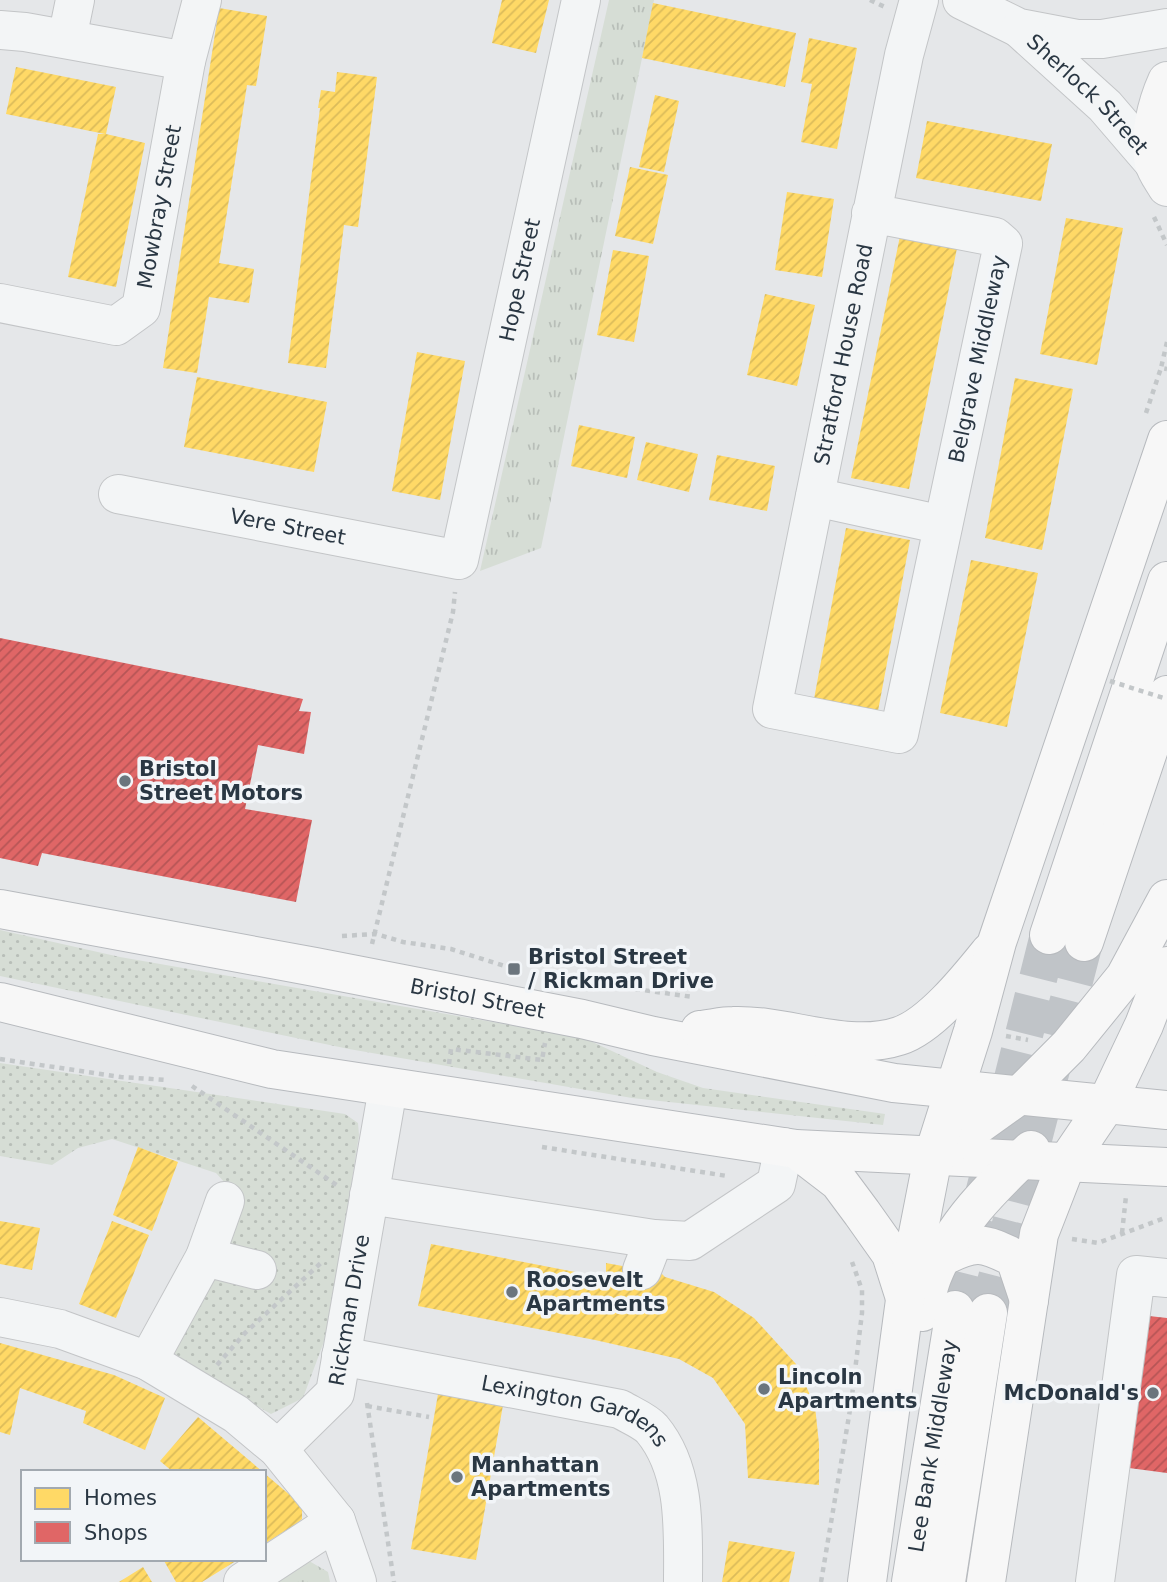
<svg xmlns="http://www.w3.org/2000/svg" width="1167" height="1582" font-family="'DejaVu Sans',sans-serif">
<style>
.grass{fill:url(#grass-dots)}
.park{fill:url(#park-tufts)}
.homes{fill:url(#homes-hatch)}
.shops{fill:url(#shops-hatch)}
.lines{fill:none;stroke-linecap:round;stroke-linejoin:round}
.highway-tunnel{stroke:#c0c4c8;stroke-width:38;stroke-dasharray:38 19;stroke-linecap:butt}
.minor-casing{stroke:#c3c5c7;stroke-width:40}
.major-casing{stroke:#c1c4c7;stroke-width:40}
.highway-casing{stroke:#b7babe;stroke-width:40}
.path{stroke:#c3c7c9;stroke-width:4.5;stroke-dasharray:5 5;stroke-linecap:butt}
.minor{stroke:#f3f5f6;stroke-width:38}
.major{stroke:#f7f7f7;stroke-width:38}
.highway{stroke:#f7f7f7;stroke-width:38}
.path-bridge{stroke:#c3c7c9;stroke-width:4.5;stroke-dasharray:5 5;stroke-linecap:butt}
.poi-dot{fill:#6b757d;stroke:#f2f5f8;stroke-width:2.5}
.labels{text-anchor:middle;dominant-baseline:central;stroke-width:7;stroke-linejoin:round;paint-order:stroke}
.street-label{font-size:21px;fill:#2a3743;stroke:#f2f5f8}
.poi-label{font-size:21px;font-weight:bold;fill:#2a3743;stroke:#f2f5f8;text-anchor:start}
</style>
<defs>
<pattern id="grass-dots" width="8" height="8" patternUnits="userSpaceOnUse" patternTransform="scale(1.75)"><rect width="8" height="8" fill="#d6ddd5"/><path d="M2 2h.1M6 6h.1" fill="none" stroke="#b8beb8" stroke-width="1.8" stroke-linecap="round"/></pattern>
<pattern id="park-tufts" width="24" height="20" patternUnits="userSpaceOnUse" patternTransform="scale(1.75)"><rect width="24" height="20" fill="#d6ddd5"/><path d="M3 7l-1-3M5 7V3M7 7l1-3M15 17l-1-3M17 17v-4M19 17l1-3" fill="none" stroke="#b8beb8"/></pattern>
<pattern id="homes-hatch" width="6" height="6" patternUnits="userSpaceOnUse" patternTransform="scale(1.75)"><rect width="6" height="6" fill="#ffd966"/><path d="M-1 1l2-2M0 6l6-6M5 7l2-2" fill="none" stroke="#dbbb5a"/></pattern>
<pattern id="shops-hatch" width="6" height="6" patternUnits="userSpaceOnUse" patternTransform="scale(1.75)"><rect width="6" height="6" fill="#e06666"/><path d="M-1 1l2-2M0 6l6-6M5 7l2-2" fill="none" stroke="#b65556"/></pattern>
</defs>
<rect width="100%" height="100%" fill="#e5e7e9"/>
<!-- grass -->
<path class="grass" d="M0 930 120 957 584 1038 657 1072 703 1088 885 1114 883 1125 632 1098 349 1049 0 976Z
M0 1063 345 1114 358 1123 359 1135 329 1328 303 1398 271 1414 172 1357 221 1245 236 1195 216 1173 112 1139 78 1148 52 1165 0 1156Z"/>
<!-- park -->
<path class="park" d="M609 0H654L541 548 480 571Z
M304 1558 328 1572 330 1582H270Z"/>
<!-- homes -->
<path class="homes" d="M502 0H549L536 53 492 43Z
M653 3 796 33 785 87 642 58Z
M219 8 267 16 256 86 247 85 219 263 254 269 249 303 209 297 197 373 163 368Z
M809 38 857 48 837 149 801 142 812 84 801 82Z
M16 67 116 87 106 134 145 143 116 287 68 277 98 134H105L6 114Z
M337 72 377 77 358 227 344 225 326 368 288 363 320 108H318L321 90 335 92Z
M655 95 679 101 664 172 639 167Z
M927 121 1052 144 1041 201 916 178Z
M630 167 668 175 653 244 615 236Z
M787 192 834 199 822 277 775 270Z
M1066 218 1123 228 1097 365 1040 354Z
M901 231 958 243 909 489 851 478Z
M613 250 649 256 634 342 597 335Z
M765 294 815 305 797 386 747 375Z
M417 352 465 361 440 500 392 491Z
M197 377 327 402 314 472 184 447Z
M1015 378 1073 389 1042 550 985 538Z
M579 425 635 437 627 478 571 466Z
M646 442 698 454 689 492 637 480Z
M717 455 775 466 767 511 709 500Z
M846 528 910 540 878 711 814 699Z
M971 560 1038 573 1007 727 940 713Z
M138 1147 178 1162 152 1231 113 1215Z
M0 1221 40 1228 32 1270 0 1264Z
M112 1221 149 1235 116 1318 79 1304Z
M431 1244 606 1278V1263L661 1273 665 1277 714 1292 754 1318 796 1364 815 1406 819 1444V1485L748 1478 745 1424 713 1378 679 1359 595 1340 418 1306Z
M0 1343 114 1375 165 1398 145 1450 83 1423 86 1411 20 1388 10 1435 0 1432Z
M438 1394 503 1405 476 1560 411 1549Z
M198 1417 263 1472H173L160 1461Z
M264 1473 298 1502 302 1509V1519L295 1525 264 1544Z
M729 1541 795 1552 789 1582H722Z
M163 1559H239L202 1582H176Z
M143 1567 152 1582H119Z"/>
<!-- shops -->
<path class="shops" d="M0 638 303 699 299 711 311 712 304 754 258 745 245 809 312 820 296 902 42 853 38 866 0 858Z
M1149 1316 1167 1318V1473L1129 1468Z"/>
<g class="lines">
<!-- highway-tunnel -->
<path class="highway-tunnel" d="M955 1310 1049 935
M988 1313 1084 942"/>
<defs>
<g id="minor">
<path d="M962 0 1019 28 1077 39H1102L1167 28"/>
<path id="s1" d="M1020 29 1105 106 1154 163"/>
<path d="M0 30 25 32 186 61"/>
<path d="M67 39 75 0"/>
<path id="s2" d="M871 213 995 237 1003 244 899 734 772 709 904 55 919 0"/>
<path id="s3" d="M0 303 116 326 141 308 186 61 202 0"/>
<path id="s4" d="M118 494 459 560 581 0"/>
<path d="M815 497 943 525"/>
<path d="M369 1195 654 1239 690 1241 776 1184 784 1147"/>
<path d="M205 1257 257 1270"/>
<path d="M642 1270 654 1239"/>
<path d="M0 1317 60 1329 148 1361 236 1414 278 1449 336 1521 357 1582"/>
<path id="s5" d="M341 1356 620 1409C630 1415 645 1421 652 1429 687 1471 683 1532 683 1582"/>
<path d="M148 1361 205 1257 225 1201"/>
<path id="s6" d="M278 1449 335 1393 388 1088"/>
<path d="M243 1582 336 1521"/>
<path d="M1095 1582 1136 1275 1167 1278"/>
</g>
<path id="major" d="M1167 81C1157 103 1148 138 1154 163 1156 171 1163 180 1167 187"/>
<g id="highway">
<path id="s7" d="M0 909 315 967 582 1019 653 1036 894 1083 1167 1110"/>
<path d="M1049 935 1167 581"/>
<path d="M1084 942 1167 695"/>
<path d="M0 1002 272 1069 796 1149 1167 1167"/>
<path d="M700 1030C711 1029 722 1026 733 1026 786 1024 847 1053 899 1036 931 1026 969 978 990 952"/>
<path d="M796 1149 839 1182 862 1213 891 1254 905 1298"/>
<path d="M933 1157 1021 1094 1069 1046 1125 977 1167 899"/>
<path d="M942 1257C976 1240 982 1242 1015 1258L1029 1300"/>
<path d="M922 1312C926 1300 928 1287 933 1275 953 1225 993 1186 1031 1150"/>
<path d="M867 1582 905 1300 933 1157 973 1031 997 942 1167 440"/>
<path id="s8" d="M911 1582 955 1310"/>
<path d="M946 1582 988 1313"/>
<path d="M986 1582 1039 1234 1067 1162 1107 1103 1144 1025 1167 966"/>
</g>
</defs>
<!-- minor casing -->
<use href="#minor" class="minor-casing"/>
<!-- major casing -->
<use href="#major" class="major-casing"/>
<!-- highway casing -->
<use href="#highway" class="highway-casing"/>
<!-- path -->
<path class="path" d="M870 0 885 7
M1154 217 1167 245
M1167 342 1161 368 1167 369
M1146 413 1161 368
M342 936 376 934 403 942 451 949 514 969
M372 944 453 612 455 592
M556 978 693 997
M1006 1036 1028 1040
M0 1059 121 1077 167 1080
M449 1064 451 1049 542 1060 545 1043
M192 1086 338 1186
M542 1147 727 1176
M1122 1233 1126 1196
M1072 1239 1098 1243 1167 1217
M217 1365 245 1333 323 1261
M367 1403 394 1582
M367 1406 429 1417
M821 1582 851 1404 862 1313V1290L851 1259"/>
<!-- minor -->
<use href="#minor" class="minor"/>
<!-- major -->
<use href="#major" class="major"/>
<!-- highway -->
<use href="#highway" class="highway"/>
<!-- path-bridge -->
<path class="path-bridge" d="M1110 681 1167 699"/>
</g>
<!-- markers -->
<g class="poi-dot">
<circle cx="125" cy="781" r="7"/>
<rect x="507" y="962" width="14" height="14" rx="3.5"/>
<circle cx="512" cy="1292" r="7"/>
<circle cx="764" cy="1389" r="7"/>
<circle cx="1153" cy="1393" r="7"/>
<circle cx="457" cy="1477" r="7"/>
</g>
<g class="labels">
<!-- street labels -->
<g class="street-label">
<text stroke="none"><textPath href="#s1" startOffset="94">Sherlock Street</textPath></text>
<text stroke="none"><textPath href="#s3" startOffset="252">Mowbray Street</textPath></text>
<text stroke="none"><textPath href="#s4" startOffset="634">Hope Street</textPath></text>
<text stroke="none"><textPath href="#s2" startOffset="1129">Stratford House Road</textPath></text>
<text transform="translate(978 359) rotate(-78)">Belgrave Middleway</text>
<text stroke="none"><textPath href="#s4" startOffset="173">Vere Street</textPath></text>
<text stroke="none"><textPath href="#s7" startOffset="486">Bristol Street</textPath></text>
<text stroke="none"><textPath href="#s6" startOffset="164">Rickman Drive</textPath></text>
<text stroke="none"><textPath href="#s5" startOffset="242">Lexington Gardens</textPath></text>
<text stroke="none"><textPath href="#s8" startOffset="138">Lee Bank Middleway</textPath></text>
</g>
<!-- poi labels -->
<g class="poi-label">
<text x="139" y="769">Bristol<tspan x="139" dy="24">Street Motors</tspan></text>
<text x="528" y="957">Bristol Street<tspan x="528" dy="24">/ Rickman Drive</tspan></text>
<text x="526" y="1280">Roosevelt<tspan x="526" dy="24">Apartments</tspan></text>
<text x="778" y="1377">Lincoln<tspan x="778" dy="24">Apartments</tspan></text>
<text x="1139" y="1393" text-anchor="end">McDonald's</text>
<text x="471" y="1465">Manhattan<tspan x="471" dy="24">Apartments</tspan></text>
</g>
</g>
<!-- legend -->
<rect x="21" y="1470" width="245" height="91" fill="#f2f5f8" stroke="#a2a9b0" stroke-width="2"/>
<rect x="35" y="1488" width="35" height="21" fill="#ffd966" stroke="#a2a9b0" stroke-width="2"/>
<text x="84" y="1505" font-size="21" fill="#2a3743">Homes</text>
<rect x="35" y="1522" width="35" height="21" fill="#e06666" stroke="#a2a9b0" stroke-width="2"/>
<text x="84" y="1540" font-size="21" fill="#2a3743">Shops</text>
</svg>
